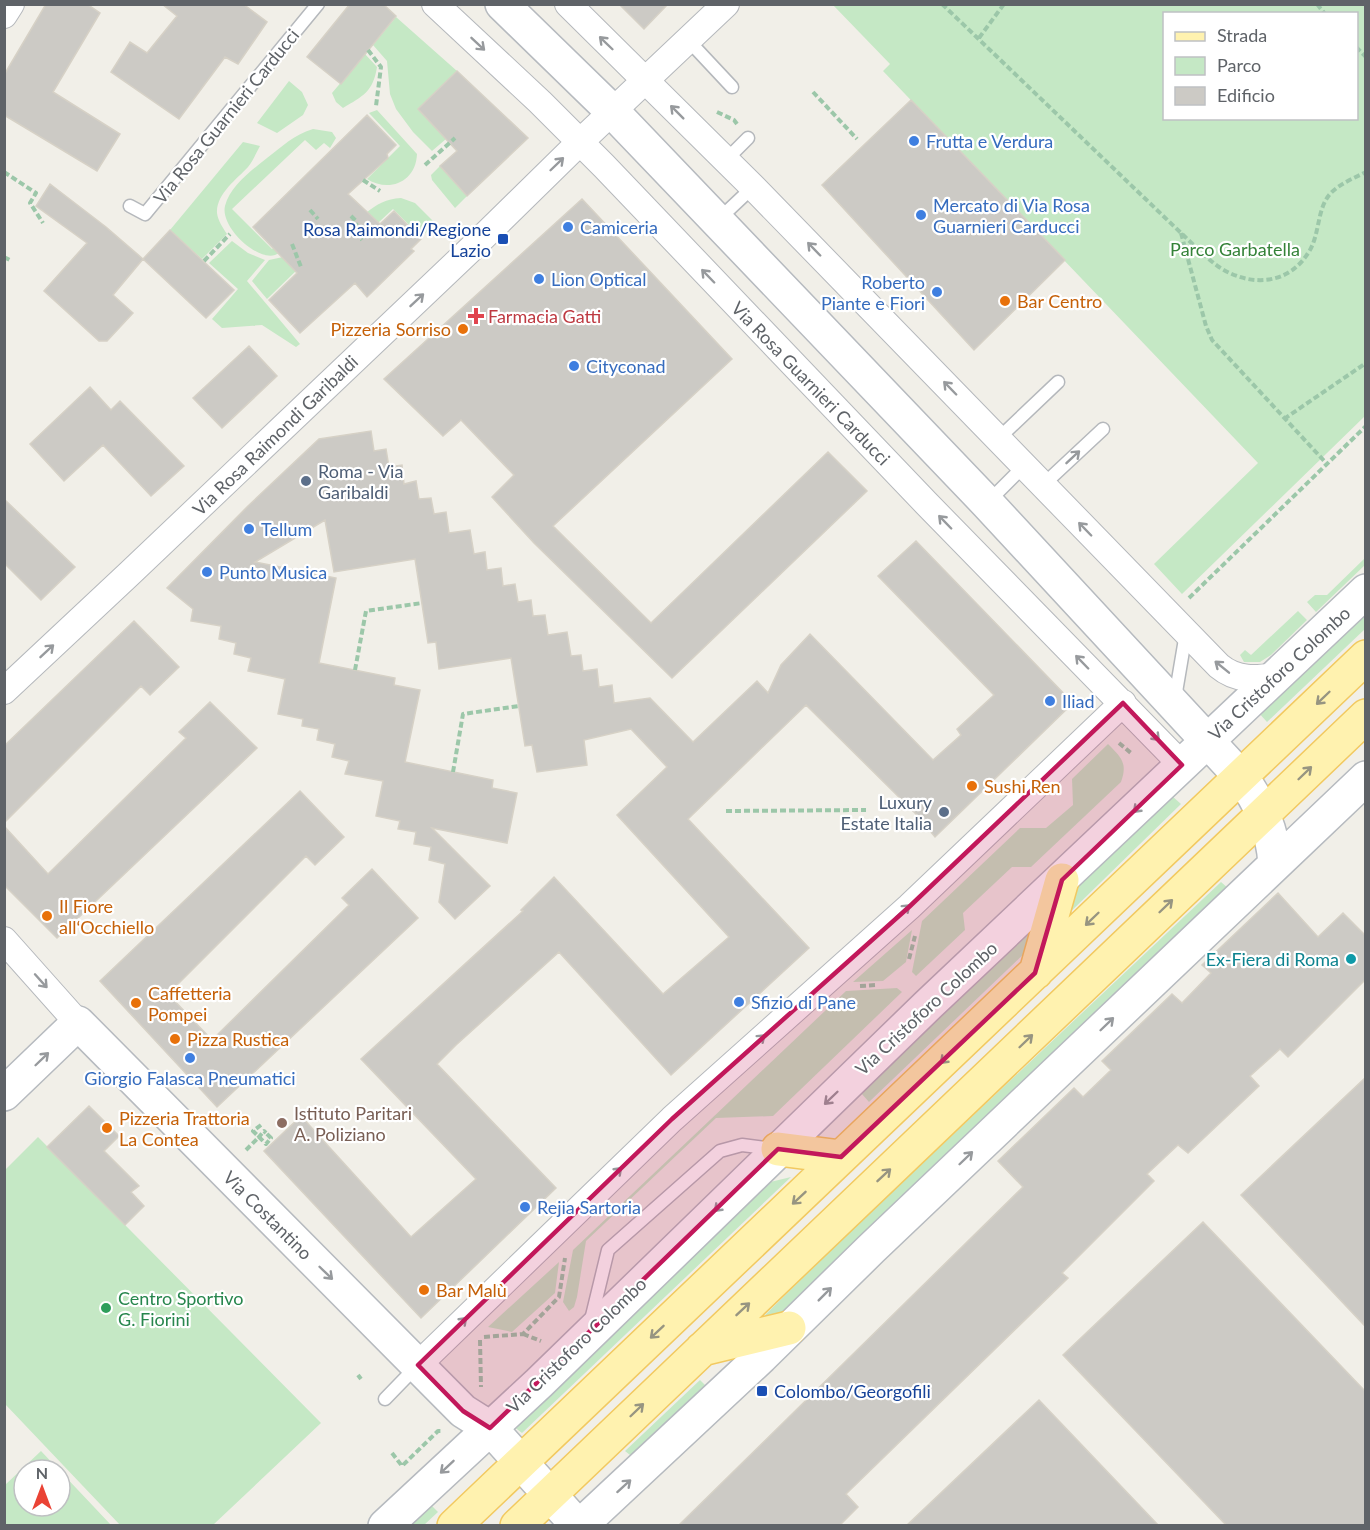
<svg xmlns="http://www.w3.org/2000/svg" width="1370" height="1530" font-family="Lato,sans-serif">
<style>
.green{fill:#c5e8c5;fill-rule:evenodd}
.building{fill:#cccac5;stroke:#d6d1c6;stroke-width:1.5}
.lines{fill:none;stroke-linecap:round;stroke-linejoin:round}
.lane-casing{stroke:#b5b8bc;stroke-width:15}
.street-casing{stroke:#b5b8bc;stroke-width:28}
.secondary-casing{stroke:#b6babf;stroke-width:36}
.primary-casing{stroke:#f2c960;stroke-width:36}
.path{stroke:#9cc7a9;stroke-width:4;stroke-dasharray:6 3;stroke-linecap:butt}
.lane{stroke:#fff;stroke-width:12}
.street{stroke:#fff;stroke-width:26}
.secondary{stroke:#fff;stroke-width:33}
.primary{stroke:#fff2af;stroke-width:33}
.path-bridge{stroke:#9cc7a9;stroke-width:4;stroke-dasharray:6 3;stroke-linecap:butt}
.oneway{stroke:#979a9d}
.oneway2{stroke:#979581}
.marked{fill:#c2185b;fill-opacity:0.2;stroke:#c2185b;stroke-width:4.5;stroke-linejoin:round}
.shop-dot{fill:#3f7fe0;stroke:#fff;stroke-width:2}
.transit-dot{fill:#1a4fb4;stroke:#fff;stroke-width:2}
.food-dot{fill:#e8710a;stroke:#fff;stroke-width:2}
.health-dot{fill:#e0444e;stroke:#fff;stroke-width:2}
.service-dot{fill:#5c6f8a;stroke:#fff;stroke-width:2}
.culture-dot{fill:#0f9aa8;stroke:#fff;stroke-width:2}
.education-dot{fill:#8d6e63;stroke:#fff;stroke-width:2}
.leisure-dot{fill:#2e9e5b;stroke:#fff;stroke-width:2}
.labels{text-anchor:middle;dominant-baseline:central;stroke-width:4.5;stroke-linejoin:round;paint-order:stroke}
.street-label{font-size:18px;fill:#5f6368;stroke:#fff}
.shop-label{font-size:18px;fill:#366cbe;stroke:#fff;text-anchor:start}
.transit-label{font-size:18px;fill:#164399;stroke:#fff;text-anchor:end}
.park-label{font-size:18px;fill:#348238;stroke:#fff}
.food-label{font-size:18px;fill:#c56008;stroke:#fff;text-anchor:start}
.health-label{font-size:18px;fill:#be3a42;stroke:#fff;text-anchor:start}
.service-label{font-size:18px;fill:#4e5e75;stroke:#fff;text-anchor:start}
.culture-label{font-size:18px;fill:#0d838f;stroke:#fff;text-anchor:end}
.education-label{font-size:18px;fill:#785e54;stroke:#fff;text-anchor:start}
.leisure-label{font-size:18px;fill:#27864d;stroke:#fff;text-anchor:start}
</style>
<rect width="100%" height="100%" fill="#f1efe8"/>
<!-- green -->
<path class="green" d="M833 5H1365V416L1182 594 1154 564 1258 463 883 71 890 64ZM1164 14H1356V118H1164Z
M396 17 457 71 418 109 446 139 432 151 413 132 396 109 390 94 387 61 373 45Z
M365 54 377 67C373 92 363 96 343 108L336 102 332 93Z
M289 81 302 92 308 105 303 115 277 133 257 123Z
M377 110 417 154C416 182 389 193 367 179L400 146 369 113Z
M313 129 332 132 336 138 330 148 324 143 316 150 305 140 232 209 272 249 295 231C289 240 286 251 275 255 256 261 220 226 225 206 230 186 252 170 267 158 283 146 293 135 313 129Z
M243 142 260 146C256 153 253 161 248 167 237 179 216 194 217 213 218 221 223 228 227 234L202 259 170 230Z
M440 166 467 196 455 208 432 180 431 175Z
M401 198 415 203 436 224 421 237 393 209 364 236 366 213C377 204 386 199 401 198Z
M232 241 248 253 265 260 247 281 300 344 296 347 262 325 222 328 212 319 238 289 209 263Z
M283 257 299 268 267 299 252 281 269 260Z
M1365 558V565L1316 612 1307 602 1315 595H1327Z
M1365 610V629L1267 722 1258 712Z
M1298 611 1307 620 1271 655 1260 662H1244L1240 655 1245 650 1251 655Z
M1108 744C1121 757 1128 763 1121 782L1031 867H1012L963 913 965 930 916 976 912 972 922 921 1020 828H1046L1073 805 1072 779Z
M1172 796 1181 804 1058 924 1067 894Z
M1221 882 1229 889 781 1316 755 1325 837 1244Z
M1040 923 1028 950 869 1102 861 1093Z
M912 930 906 962 883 981 853 982Z
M897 988 902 992 773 1116 716 1118 586 1241 577 1297 574 1307 569 1311 563 1302 573 1250 846 991Z
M38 1137 321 1423 213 1525H120L5 1404V1170Z
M791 1177 522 1433 513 1426 762 1184Z
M559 1262 555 1293 512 1332 488 1327Z
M700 1380 708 1388 635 1459 625 1451Z
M41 1451 59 1470H24V1506H60V1471L111 1525H5V1485Z
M430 1504 438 1512 424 1525 408 1526Z"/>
<!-- building -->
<path class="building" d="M46 4H87L100 13 53 92 120 134 97 171 4 115V75Z
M162 4H243L267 22 238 64 225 57 179 119 111 72 130 42 147 53 177 16Z
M350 4H383L396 16 341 84 307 57Z
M619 4H668L644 29Z
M457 71 528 138 467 196 440 166 457 151 418 109Z
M911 100 1065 260 974 350 822 185Z
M367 115 396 145 387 154 388 158 348 194 380 224 394 211 421 239 411 249 414 251 367 297 355 283 300 333 269 300 297 273 253 227Z
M50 184 106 227 143 259 113 295 133 313 107 341H99L44 291 87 243 36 206Z
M582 199 732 359 553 526 651 623 828 452 867 491 672 678 534 543 492 497 514 475 461 420 443 436 384 379Z
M170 230 234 290 206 318 143 259Z
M249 346 277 376 222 428 193 398Z
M90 387 111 410 120 401 184 466 151 496 103 445 64 481 30 444Z
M371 431 374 451 386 449 389 467 402 465 404 484 416 481 419 499 431 498 434 514 446 512 449 533 470 530 474 554 485 552 487 570 501 568 503 586 515 584 518 602 531 600 533 616 545 615 548 635 567 632 571 656 581 655 583 671 597 669 599 687 612 685 614 703 650 698 693 742 757 681 768 693 781 665 810 634 933 760 961 735 957 729 994 695 878 576 916 541 1073 703 935 837 915 813 806 705 688 819 809 948 671 1075 559 952 456 1045 437 1064 556 1188 421 1318 264 1151 301 1116 411 1237 476 1179 361 1059 523 911 521 910 554 877 663 994 729 937 617 815 667 767 631 729 584 740 587 765 537 772 532 745 525 746 511 658 439 669 436 642 428 643 415 559 334 572 325 520 255 562 336 578 319 663 395 678 394 685 420 690 405 762 493 780 492 788 517 793 507 843 432 828 490 886 455 919 439 902 445 864 429 860 431 847 414 844 416 832 398 829 400 821 376 816 383 781 345 774 349 761 332 757 335 744 317 740 319 729 302 726 303 719 278 714 285 679 248 671 251 658 234 654 236 643 219 639 221 626 191 621 193 609 167 588 248 506 319 439Z
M4 499 75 567 41 600 4 563Z
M134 621 179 667 150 695 141 686 4 823V746Z
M210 702 257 748 57 938 4 885V826L48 874 186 738 179 732Z
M300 791 344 837 315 865 306 856 168 994 212 1040 349 905 342 898 372 869 418 918 217 1107 100 981Z
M1278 893 1318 937 1343 913 1365 935V980L1288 1057 1280 1049 1250 1076 1259 1086 1188 1153 1178 1145 1147 1174 1154 1181 1062 1273 1068 1278 846 1494 858 1507 839 1526H678L1023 1187 998 1161 1074 1088 1083 1097 1111 1070 1102 1061 1172 994 1182 1003 1211 973 1202 965Z
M1365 1078V1326L1241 1195Z
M89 1106 119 1136 104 1151 139 1186 131 1192 144 1206 125 1225 47 1147Z
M1203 1222 1365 1391V1526H1227L1063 1355Z
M1039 1400 1159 1526H906Z"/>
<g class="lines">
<defs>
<path id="lane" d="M688 40 732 87
M726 160 748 138
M130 206 145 214 318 4
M718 220 753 187
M998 439 1058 382
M1043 485 1103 429
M988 502 1024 466
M1175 698 1186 633
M591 1320 608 1250 720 1151 742 1145 774 1149
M385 1399 417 1366"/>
<path id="street" d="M435 4 540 102 604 166 926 503 1182 765
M568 4 753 187 1219 666C1237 681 1256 679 1277 676
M4 15 11 4
M4 691 129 574 473 247 580 142 726 4
M4 940 78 1023
M418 1365 672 1119 909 907 1123 703"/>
<path id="secondary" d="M502 4 612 111 987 503 1240 776C1260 801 1273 832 1275 864
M4 1094 78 1023 463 1411 490 1428 578 1526
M385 1526 539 1383 928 1005 1366 591
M580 1526 761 1357 871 1249 1366 778"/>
<path id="primary" d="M1036 972 1062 880
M778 1149 841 1157
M702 1349 789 1328
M454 1526 1366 657
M517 1526 1366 716"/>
</defs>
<!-- lane casing -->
<use href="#lane" class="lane-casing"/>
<!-- street casing -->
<use href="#street" class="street-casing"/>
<!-- secondary casing -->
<use href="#secondary" class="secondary-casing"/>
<!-- primary casing -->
<use href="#primary" class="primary-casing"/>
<!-- path -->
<path class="path" d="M942 4 1181 233C1193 244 1205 257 1219 267 1251 288 1290 285 1310 250 1320 232 1317 209 1330 194 1339 184 1354 178 1366 172
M1317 4 1325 14
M979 38 1004 4
M1356 47 1366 57
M368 50 381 67 376 106
M813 92 857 139
M717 112 734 120 737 124
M425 165 455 138
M4 172 36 193 30 203 43 223
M363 180 380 191
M310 210 318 219
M351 216 356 221 357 234 362 240
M1181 233 1206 326 1212 340 1327 464
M292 244 301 267
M4 257 12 261
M204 261 230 234
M1284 419 1366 363
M1189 598 1366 426
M355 670 366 611 422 603
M1119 743 1131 753
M453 772 463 714 519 706
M726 811 866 810
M909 959 915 936
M860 986 877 985
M261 1125 253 1131 266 1144 271 1138 266 1133
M246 1150 258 1138
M523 1334 541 1341
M484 1337 523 1334 559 1297 565 1258
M480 1340 481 1387
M358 1375 361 1379
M392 1453 402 1466 438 1431H442"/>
<!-- lane -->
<use href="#lane" class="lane"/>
<!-- street -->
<use href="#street" class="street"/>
<!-- secondary -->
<use href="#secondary" class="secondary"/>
<!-- primary -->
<use href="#primary" class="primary"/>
<!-- path-bridge -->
<path class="path-bridge" d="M258 1138 264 1131 266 1133"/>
</g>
<!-- one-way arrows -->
<defs><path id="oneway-shaft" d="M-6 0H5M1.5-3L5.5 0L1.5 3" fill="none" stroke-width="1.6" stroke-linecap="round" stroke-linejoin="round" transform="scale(1.5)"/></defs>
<g class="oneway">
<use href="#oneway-shaft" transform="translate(606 43) rotate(-136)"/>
<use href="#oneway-shaft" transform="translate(478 44) rotate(43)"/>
<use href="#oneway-shaft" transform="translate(677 112) rotate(-135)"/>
<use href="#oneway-shaft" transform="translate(557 164) rotate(-44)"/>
<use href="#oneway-shaft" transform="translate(814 249) rotate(-134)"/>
<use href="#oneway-shaft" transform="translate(708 276) rotate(-134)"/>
<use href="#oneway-shaft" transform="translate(417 300) rotate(-43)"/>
<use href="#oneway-shaft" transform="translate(950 388) rotate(-134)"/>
<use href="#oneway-shaft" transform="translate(1073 457) rotate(-43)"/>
<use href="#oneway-shaft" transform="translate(945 522) rotate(-134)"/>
<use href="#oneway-shaft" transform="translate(1085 529) rotate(-134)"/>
<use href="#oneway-shaft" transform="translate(47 651) rotate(-43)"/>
<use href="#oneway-shaft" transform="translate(1082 662) rotate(-134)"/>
<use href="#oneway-shaft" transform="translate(1222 667) rotate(-141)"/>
<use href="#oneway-shaft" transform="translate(1153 734) rotate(46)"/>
<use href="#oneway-shaft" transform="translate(1140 806) rotate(136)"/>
<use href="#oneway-shaft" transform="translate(903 911) rotate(-42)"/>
<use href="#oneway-shaft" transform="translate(41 981) rotate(48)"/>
<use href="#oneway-shaft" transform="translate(1107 1024) rotate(-44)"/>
<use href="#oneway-shaft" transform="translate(758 1041) rotate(-42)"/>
<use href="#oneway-shaft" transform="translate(42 1059) rotate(-44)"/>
<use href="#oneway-shaft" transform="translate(831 1098) rotate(136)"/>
<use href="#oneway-shaft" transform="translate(966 1158) rotate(-44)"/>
<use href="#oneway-shaft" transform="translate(615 1174) rotate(-44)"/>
<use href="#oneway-shaft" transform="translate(721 1205) rotate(136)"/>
<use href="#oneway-shaft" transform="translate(326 1273) rotate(44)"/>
<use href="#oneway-shaft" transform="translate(825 1294) rotate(-45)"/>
<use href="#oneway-shaft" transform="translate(460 1324) rotate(-44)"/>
<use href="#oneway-shaft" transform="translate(447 1467) rotate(137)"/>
<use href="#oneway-shaft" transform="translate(624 1486) rotate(-42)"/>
</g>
<g class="oneway2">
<use href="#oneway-shaft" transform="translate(1323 698) rotate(136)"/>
<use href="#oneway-shaft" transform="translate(1305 773) rotate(-44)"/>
<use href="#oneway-shaft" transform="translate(1166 906) rotate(-44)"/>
<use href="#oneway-shaft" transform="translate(1092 919) rotate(136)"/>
<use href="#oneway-shaft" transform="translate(1026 1041) rotate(-44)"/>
<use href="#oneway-shaft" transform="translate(947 1057) rotate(136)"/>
<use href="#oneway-shaft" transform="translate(884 1175) rotate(-43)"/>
<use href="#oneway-shaft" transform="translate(799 1198) rotate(137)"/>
<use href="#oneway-shaft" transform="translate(743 1309) rotate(-43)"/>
<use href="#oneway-shaft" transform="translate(657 1332) rotate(137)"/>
<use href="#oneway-shaft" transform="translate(637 1410) rotate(-44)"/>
</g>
<!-- marked area -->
<path class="marked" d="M1123 703 1182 765 1062 880 1035 973 841 1157 778 1149 490 1428 463 1411 418 1365 672 1119 909 907Z"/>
<!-- markers -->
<g class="shop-dot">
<circle cx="914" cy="141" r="6"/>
<circle cx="921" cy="215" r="6"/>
<circle cx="568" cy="227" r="6"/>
<circle cx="539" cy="279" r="6"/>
<circle cx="937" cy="292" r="6"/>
<circle cx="574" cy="366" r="6"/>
<circle cx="249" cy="529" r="6"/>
<circle cx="207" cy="572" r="6"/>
<circle cx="1050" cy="701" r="6"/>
<circle cx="739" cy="1002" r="6"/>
<circle cx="190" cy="1058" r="6"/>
<circle cx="525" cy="1207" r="6"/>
</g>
<g class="transit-dot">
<rect x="497" y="233" width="12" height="12" rx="3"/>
<rect x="756" y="1385" width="12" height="12" rx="3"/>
</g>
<g class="food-dot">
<circle cx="1005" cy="301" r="6"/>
<circle cx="463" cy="329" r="6"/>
<circle cx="972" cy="786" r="6"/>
<circle cx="47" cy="916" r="6"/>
<circle cx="136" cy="1003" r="6"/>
<circle cx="175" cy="1039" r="6"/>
<circle cx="107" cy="1128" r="6"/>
<circle cx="424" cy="1290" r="6"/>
</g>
<path class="health-dot" d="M473 307h6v6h6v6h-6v6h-6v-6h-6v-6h6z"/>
<g class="service-dot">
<circle cx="306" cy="481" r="6"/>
<circle cx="944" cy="812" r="6"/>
</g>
<circle class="culture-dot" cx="1351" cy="959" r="6"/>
<circle class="education-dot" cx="282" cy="1123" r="6"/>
<circle class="leisure-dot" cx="106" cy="1308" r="6"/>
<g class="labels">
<!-- street labels -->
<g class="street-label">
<text transform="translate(226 116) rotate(-51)">Via Rosa Guarnieri Carducci</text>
<text transform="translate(811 383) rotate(46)">Via Rosa Guarnieri Carducci</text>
<text transform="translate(275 435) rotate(-44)">Via Rosa Raimondi Garibaldi</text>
<text transform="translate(1279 673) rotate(-43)">Via Cristoforo Colombo</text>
<text transform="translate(926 1008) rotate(-43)">Via Cristoforo Colombo</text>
<text transform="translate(268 1215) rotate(45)">Via Costantino</text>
<text transform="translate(576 1345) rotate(-44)">Via Cristoforo Colombo</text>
</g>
<!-- shop labels -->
<g class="shop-label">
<text x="926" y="141">Frutta e Verdura</text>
<text x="933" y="205">Mercato di Via Rosa<tspan x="933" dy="21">Guarnieri Carducci</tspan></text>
<text x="580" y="227">Camiceria</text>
<text x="551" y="279">Lion Optical</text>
<text x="925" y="282" text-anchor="end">Roberto<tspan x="925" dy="21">Piante e Fiori</tspan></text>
<text x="586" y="366">Cityconad</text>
<text x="261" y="529">Tellum</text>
<text x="219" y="572">Punto Musica</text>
<text x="1062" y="701">Iliad</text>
<text x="751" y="1002">Sfizio di Pane</text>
<text x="190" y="1078" text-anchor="middle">Giorgio Falasca Pneumatici</text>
<text x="537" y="1207">Rejia Sartoria</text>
</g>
<!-- transit labels -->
<g class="transit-label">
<text x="491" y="229">Rosa Raimondi/Regione<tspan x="491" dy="21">Lazio</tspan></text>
<text x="774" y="1391" text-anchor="start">Colombo/Georgofili</text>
</g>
<!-- park labels -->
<g class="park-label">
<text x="1235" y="249">Parco Garbatella</text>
</g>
<!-- food labels -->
<g class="food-label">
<text x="1017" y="301">Bar Centro</text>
<text x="451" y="329" text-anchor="end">Pizzeria Sorriso</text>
<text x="984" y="786">Sushi Ren</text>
<text x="59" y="906">Il Fiore<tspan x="59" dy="21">all‘Occhiello</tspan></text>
<text x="148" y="993">Caffetteria<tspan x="148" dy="21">Pompei</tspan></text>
<text x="187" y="1039">Pizza Rustica</text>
<text x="119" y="1118">Pizzeria Trattoria<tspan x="119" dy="21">La Contea</tspan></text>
<text x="436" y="1290">Bar Malù</text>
</g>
<!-- health labels -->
<g class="health-label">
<text x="488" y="316">Farmacia Gatti</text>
</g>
<!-- service labels -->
<g class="service-label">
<text x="318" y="471">Roma - Via<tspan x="318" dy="21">Garibaldi</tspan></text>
<text x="932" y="802" text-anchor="end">Luxury<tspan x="932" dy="21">Estate Italia</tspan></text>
</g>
<!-- culture labels -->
<g class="culture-label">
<text x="1339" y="959">Ex-Fiera di Roma</text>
</g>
<!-- education labels -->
<g class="education-label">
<text x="294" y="1113">Istituto Paritari<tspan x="294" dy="21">A. Poliziano</tspan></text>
</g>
<!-- leisure labels -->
<g class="leisure-label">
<text x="118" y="1298">Centro Sportivo<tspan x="118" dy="21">G. Fiorini</tspan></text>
</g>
</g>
<!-- border -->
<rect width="1370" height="1530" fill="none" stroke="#5f6368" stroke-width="12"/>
<!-- legend -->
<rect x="1163" y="12" width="195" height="108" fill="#ffffff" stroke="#bfc1c3" stroke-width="1.5"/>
<rect x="1175" y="32" width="30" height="9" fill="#fff2af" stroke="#bfc1c3" stroke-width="1.5"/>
<text x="1217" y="42" font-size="18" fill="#5f6368">Strada</text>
<rect x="1175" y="57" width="30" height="18" fill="#c5e8c5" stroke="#bfc1c3" stroke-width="1.5"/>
<text x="1217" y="72" font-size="18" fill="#5f6368">Parco</text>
<rect x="1175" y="87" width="30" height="18" fill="#cccac5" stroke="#bfc1c3" stroke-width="1.5"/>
<text x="1217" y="102" font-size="18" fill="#5f6368">Edificio</text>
<!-- north arrow -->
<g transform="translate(42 1488)"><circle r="28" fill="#ffffff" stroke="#bfc1c3" stroke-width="1.5"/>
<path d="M0-4.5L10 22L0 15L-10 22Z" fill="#ea4335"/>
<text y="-9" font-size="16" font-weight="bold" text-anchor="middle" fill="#5f6368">N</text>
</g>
</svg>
